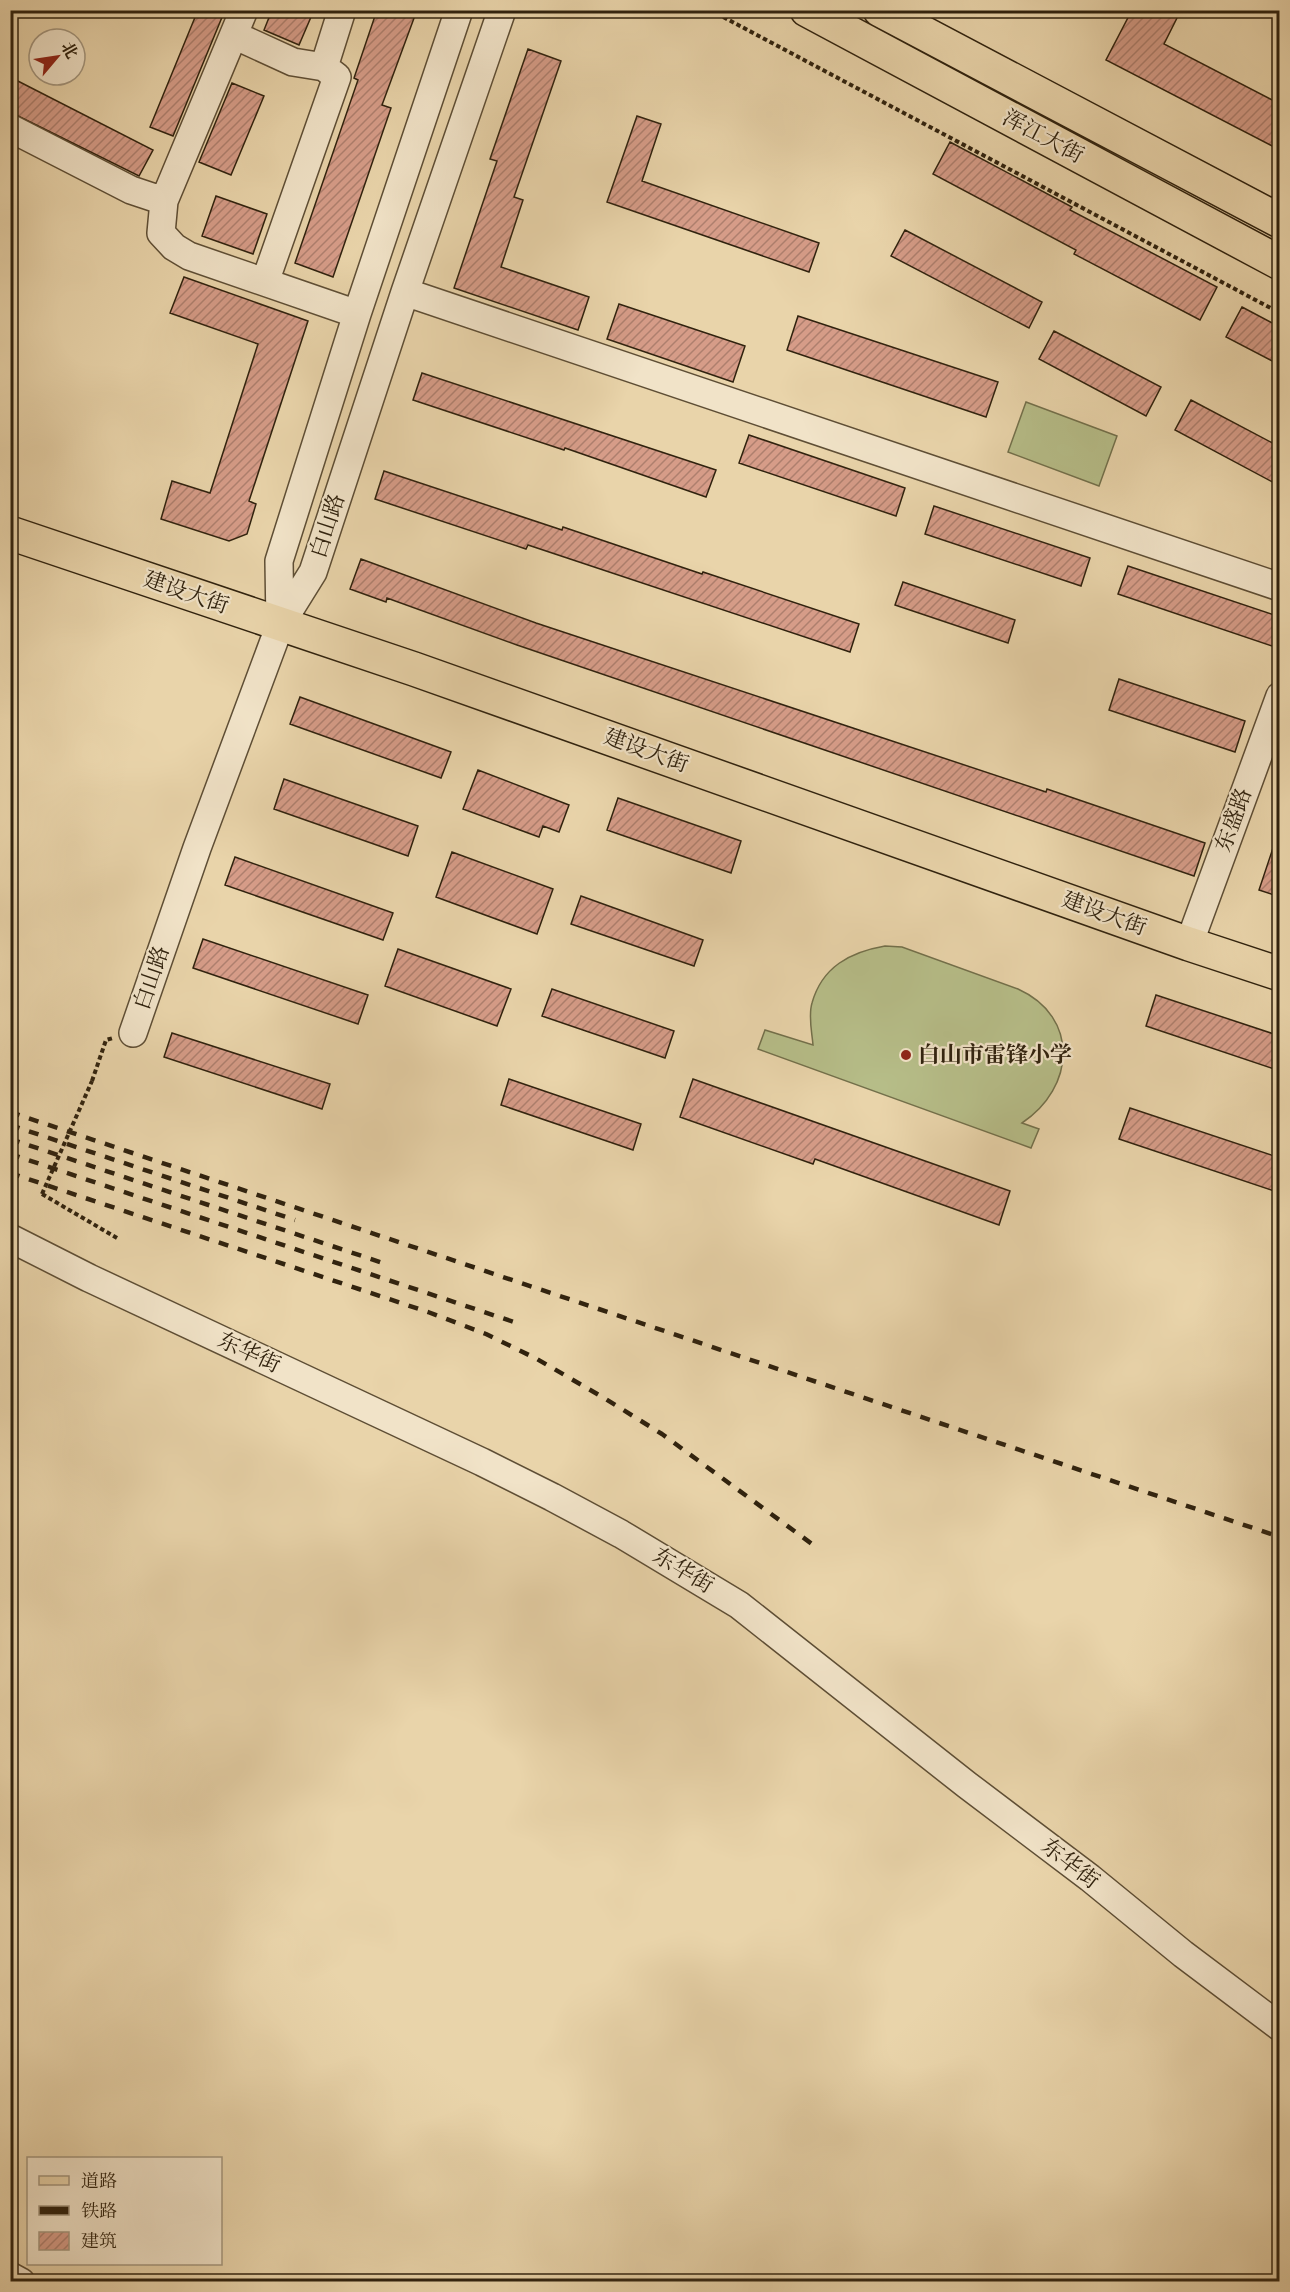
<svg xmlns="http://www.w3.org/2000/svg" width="1290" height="2292" font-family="'IM FELL DW Pica','Noto Serif SC',serif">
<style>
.grass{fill:#b6bd88;stroke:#73704b;stroke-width:1.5}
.building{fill:url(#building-hatch);stroke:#30220e;stroke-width:1.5}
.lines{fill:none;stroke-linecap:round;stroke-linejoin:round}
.minor-casing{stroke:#5e4e35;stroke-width:30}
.major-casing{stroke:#30220e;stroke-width:36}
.path{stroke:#30220e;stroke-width:4;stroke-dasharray:4.5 3;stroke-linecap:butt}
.minor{stroke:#f1e3c8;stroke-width:27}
.major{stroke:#e9d4aa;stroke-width:33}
.rail{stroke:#30220e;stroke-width:4.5;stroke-dasharray:10 10;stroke-linecap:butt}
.path-bridge{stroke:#30220e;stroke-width:4;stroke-dasharray:4.5 3;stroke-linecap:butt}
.poi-dot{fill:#8f2418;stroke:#f1e3c8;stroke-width:2}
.labels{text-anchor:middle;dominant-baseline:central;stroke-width:4.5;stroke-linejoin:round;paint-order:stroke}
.street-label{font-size:22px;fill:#30220e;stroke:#f1e3c8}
.poi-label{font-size:22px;font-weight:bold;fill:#30220e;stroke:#f1e3c8;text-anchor:start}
</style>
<defs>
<pattern id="building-hatch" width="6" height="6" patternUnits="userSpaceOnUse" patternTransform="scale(1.5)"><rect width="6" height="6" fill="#d69c88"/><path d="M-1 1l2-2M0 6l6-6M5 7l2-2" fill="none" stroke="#ae7f6e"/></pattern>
</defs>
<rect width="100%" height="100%" fill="#e9d4aa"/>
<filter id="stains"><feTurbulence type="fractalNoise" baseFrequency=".00333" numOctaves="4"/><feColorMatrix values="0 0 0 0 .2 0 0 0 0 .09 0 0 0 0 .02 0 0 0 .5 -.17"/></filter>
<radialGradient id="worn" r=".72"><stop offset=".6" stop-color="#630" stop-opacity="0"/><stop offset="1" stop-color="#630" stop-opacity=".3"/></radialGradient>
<!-- grass -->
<path class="grass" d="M1026 402 1117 436 1099 486 1008 452Z
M885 946 902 947 1018 989C1080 1017 1075 1088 1022 1123L1039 1129 1031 1148 758 1049 765 1030 813 1045C812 1032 808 1016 812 1003 822 967 850 952 885 946Z"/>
<!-- building -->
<path class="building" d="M198 10H225L173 136 150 127Z
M272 10H314L299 45 264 30Z
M377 10H417L382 105 391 108 333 277 295 263 358 80 354 78Z
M1132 10H1181L1164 44 1280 104V150L1106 60Z
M528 49 561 61 514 197 523 200 501 267 589 297 578 330 454 288 497 161 490 159Z
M10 77 153 150 139 176 10 112Z
M232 83 264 96 231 175 199 162Z
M637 116 661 124 642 181 819 243 809 272 607 202Z
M950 142 1072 207 1070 210 1217 287 1200 320 1074 254 1076 250 933 174Z
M216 196 267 214 253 254 202 236Z
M905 230 1042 302 1029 328 891 256Z
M184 277 308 321 249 501 256 504 247 534 229 541 161 519 172 481 210 493 258 344 170 313Z
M619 304 745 346 733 382 607 339Z
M1242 307 1280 327V365L1226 337Z
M798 316 998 382 986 417 787 350Z
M1054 331 1161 387 1146 416 1039 359Z
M422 373 716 470 706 497 565 448 564 450 413 400Z
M1191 400 1280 447V486L1175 430Z
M749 435 905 488 896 516 739 463Z
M384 471 562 530 563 527 702 574 703 572 859 624 850 652 528 545 526 549 375 499Z
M934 506 1090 558 1081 586 925 534Z
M361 559 536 623 1046 792 1047 789 1205 843 1194 876 517 645 387 598 386 602 350 589Z
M1128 566 1280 617V632L1275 647 1118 594Z
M903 582 1015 620 1008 643 895 605Z
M1119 679 1245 721 1235 752 1109 710Z
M300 697 451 752 441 778 290 724Z
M478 770 569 805 559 832 543 826 539 837 463 809Z
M284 779 418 826 408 856 274 809Z
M618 798 741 841 731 873 607 830Z
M1277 836 1280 837V897L1259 890Z
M452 852 553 889 537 934 436 897Z
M235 857 393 913 383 940 225 885Z
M581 896 703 940 694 966 571 924Z
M203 939 368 995 358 1024 193 968Z
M398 949 511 989 497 1026 385 986Z
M552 989 674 1031 665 1058 542 1016Z
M1156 995 1280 1036V1071L1146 1026Z
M172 1033 330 1084 322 1109 164 1057Z
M509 1079 641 1124 633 1150 501 1105Z
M693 1079 1010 1191 999 1225 815 1159 813 1164 680 1117Z
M1130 1108 1280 1158V1193L1119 1139Z"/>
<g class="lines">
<defs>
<path id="minor" d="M244 10 164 201 161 233 174 247 189 256 357 314
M234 35 293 62 324 67
M10 128 131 190 164 201
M265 282 337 77 324 67 342 10
M405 292 1280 587
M280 625 279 561 357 314 459 10
M1189 944 1280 696
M133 1033 197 848 280 625 313 572 405 292 502 10
M10 1238 89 1278 482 1462 552 1497 621 1534 739 1605 967 1785 1090 1878 1183 1954 1280 2027
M10 2276 21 2282"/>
<path id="major" d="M807 10 1280 263
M880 10 1280 221
M10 533 414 669 1189 944 1280 974"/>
</defs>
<!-- minor casing -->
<use href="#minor" class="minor-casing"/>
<!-- major casing -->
<use href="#major" class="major-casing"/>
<!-- path -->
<path class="path" d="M710 10 1280 313
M92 1081 106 1040 113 1038
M42 1194 117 1238"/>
<!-- minor -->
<use href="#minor" class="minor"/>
<!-- major -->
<use href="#major" class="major"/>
<!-- rail -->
<path class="rail" d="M10 1112 1280 1537
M10 1125 295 1220
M10 1139 383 1263
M10 1154 520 1324
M10 1173 428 1312 486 1334 537 1359 604 1398 662 1434 812 1544"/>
<!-- path-bridge -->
<path class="path-bridge" d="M42 1194 92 1081"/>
</g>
<!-- markers -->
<circle class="poi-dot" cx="906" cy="1055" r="6"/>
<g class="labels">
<!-- street labels -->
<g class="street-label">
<text transform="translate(1043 137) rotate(28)">浑江大街</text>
<text transform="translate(328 526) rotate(-72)">白山路</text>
<text transform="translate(186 593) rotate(19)">建设大街</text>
<text transform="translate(646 751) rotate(20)">建设大街</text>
<text transform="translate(1234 820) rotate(-70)">东盛路</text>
<text transform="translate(1104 914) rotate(20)">建设大街</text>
<text transform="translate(152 978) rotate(-71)">白山路</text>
<text transform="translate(249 1353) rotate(25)">东华街</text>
<text transform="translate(683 1571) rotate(31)">东华街</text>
<text transform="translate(1070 1864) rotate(38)">东华街</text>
</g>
<!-- poi labels -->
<g class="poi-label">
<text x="918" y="1055">白山市雷锋小学</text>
</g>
</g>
<!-- margin -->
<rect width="1290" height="2292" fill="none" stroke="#e9d4aa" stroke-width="36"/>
<rect x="12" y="12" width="1266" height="2268" fill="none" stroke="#30220e" stroke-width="3"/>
<rect x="18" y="18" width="1254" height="2256" fill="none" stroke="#30220e" stroke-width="1.5"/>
<!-- legend -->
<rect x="27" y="2157" width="195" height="108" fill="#f1e3c8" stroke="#a4967e" stroke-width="1.5"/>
<rect x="39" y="2176" width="30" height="9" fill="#e9d4aa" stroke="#a4967e" stroke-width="1.5"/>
<text x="81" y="2187" font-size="18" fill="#30220e">道路</text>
<rect x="39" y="2206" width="30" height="9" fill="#30220e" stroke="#a4967e" stroke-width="1.5"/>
<text x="81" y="2217" font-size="18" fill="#30220e">铁路</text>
<rect x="39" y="2232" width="30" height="18" fill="url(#building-hatch)" stroke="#a4967e" stroke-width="1.5"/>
<text x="81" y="2247" font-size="18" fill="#30220e">建筑</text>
<!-- north arrow -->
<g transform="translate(57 57) rotate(61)"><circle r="28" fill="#f1e3c8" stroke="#a4967e" stroke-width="1.5"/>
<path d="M0-4.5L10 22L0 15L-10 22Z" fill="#8f2418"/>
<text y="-9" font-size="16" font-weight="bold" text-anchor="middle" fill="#30220e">北</text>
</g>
<rect width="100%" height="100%" filter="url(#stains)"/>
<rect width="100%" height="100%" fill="url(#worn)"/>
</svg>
